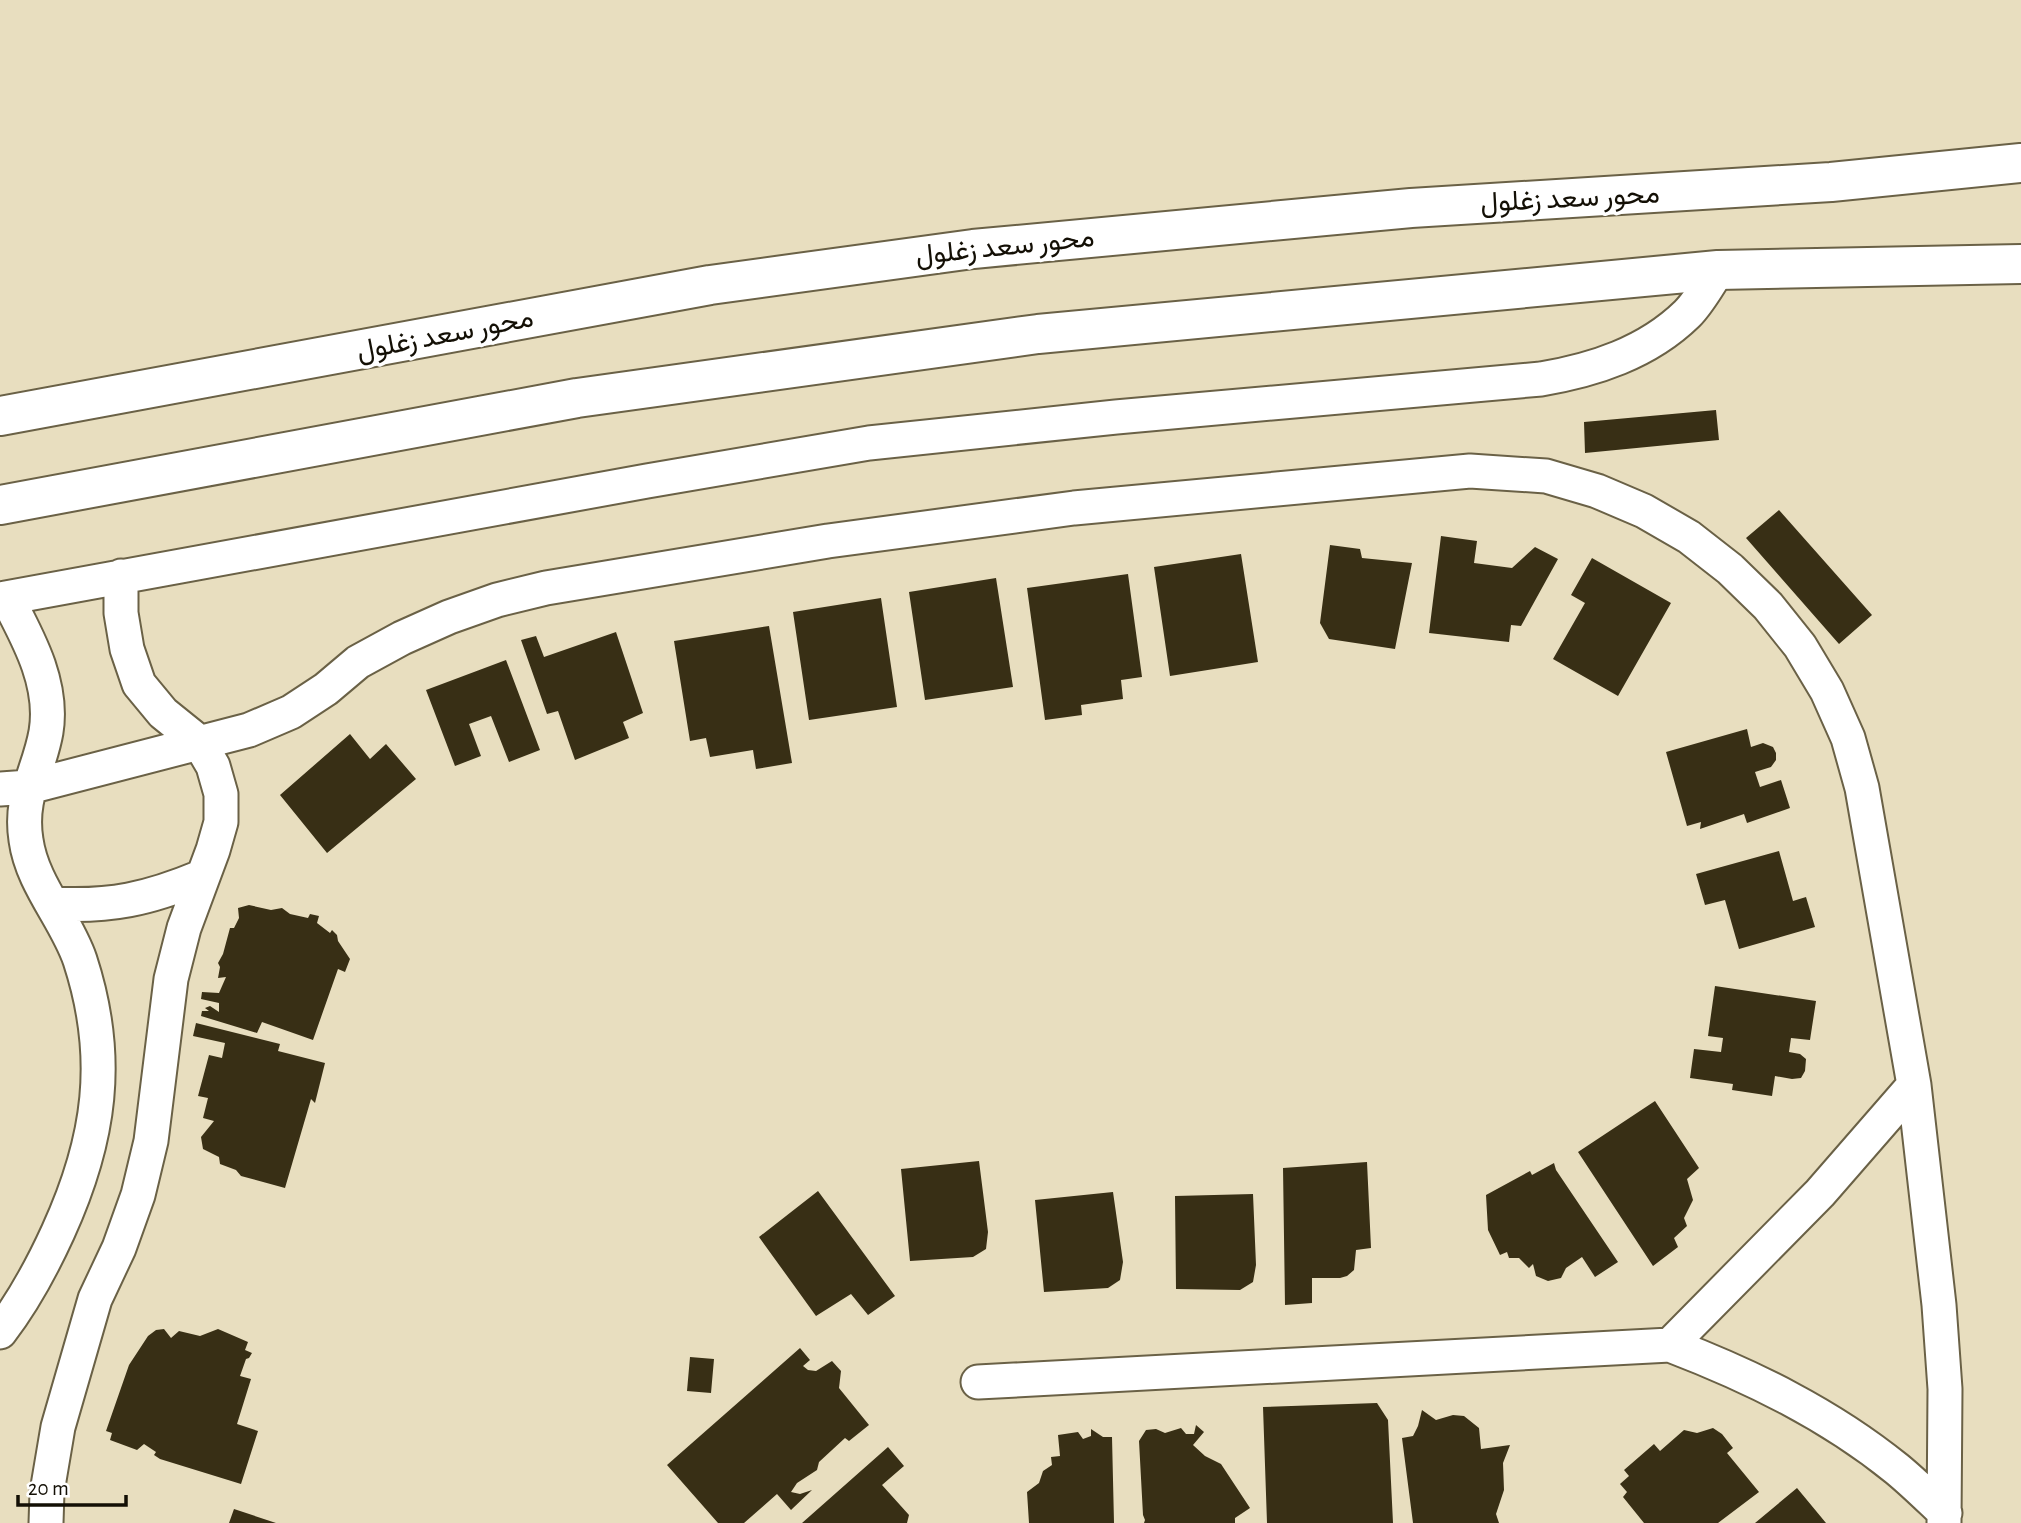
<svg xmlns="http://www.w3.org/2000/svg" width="2021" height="1523" font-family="'Alegreya Sans',Vazirmatn,sans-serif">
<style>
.building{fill:#382f15}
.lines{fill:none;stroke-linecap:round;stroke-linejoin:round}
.minor-casing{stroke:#6a6146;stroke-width:37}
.secondary-casing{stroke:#6a6146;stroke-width:42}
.minor{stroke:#fff;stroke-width:33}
.secondary{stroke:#fff;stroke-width:38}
.labels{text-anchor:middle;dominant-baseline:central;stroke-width:7;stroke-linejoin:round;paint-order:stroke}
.street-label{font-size:28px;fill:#130f05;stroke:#fff}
</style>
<rect width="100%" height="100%" fill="#e8debf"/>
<!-- building -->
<path class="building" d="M1716 410 1719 440 1585 453 1584 422Z
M1779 510 1872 615 1839 644 1746 538Z
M1441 536 1477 541 1474 563 1512 568 1535 547 1558 559 1521 626 1511 625 1509 642 1429 633Z
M1330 545 1360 549 1362 558 1412 563 1395 649 1329 639 1320 623Z
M1241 554 1258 662 1170 676 1154 567Z
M1592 558 1671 603 1618 696 1553 659 1585 603 1571 595Z
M1128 574 1142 677 1121 680 1123 699 1081 705 1082 715 1045 720 1027 588Z
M996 578 1013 687 925 700 909 592Z
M881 598 897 707 809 720 793 612Z
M769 626 792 763 756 769 753 750 710 757 706 738 690 741 674 641Z
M616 632 643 713 623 722 629 738 575 760 558 711 547 714 521 640 536 636 544 657Z
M506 660 540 750 509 762 491 716 469 724 481 756 455 766 426 690Z
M1747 729 1751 747 1763 743 1773 747 1776 753V760L1771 767 1755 772 1760 787 1781 780 1790 808 1747 823 1744 814 1700 829 1701 822 1687 826 1666 752Z
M350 734 370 759 386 744 416 779 327 853 280 795Z
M1779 851 1793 901 1806 897 1815 927 1739 949 1725 900 1705 905 1696 874Z
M249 905 271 910 282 908 290 914 308 918 310 914 319 916 317 923 330 933 332 930 337 935 338 941 350 959 345 972 338 969 313 1040 262 1022 257 1033 201 1016 202 1011H209L205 1008 210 1006 219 1012V1003L201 999 202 992 219 993 226 977 218 978 220 967 218 963 223 954 230 928H234L239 918 238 908Z
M1715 986 1816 1001 1810 1040 1791 1038 1789 1052 1800 1054 1806 1059 1805 1071 1801 1078 1792 1079 1775 1076 1772 1096 1732 1090 1733 1084 1690 1078 1694 1049 1721 1052 1723 1038 1708 1036Z
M196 1023 280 1044 278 1051 325 1063 315 1103 311 1099 285 1188 241 1176 236 1170 220 1164 219 1157 203 1149 201 1137 214 1121 203 1118 208 1098 198 1096 209 1055 222 1058 225 1043 193 1036Z
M1655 1101 1699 1168 1687 1179 1693 1200 1684 1218 1687 1226 1674 1238 1678 1247 1653 1266 1578 1152Z
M979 1161 988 1232 986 1249 973 1257 910 1261 901 1169Z
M1367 1162 1371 1248 1356 1250 1354 1270 1347 1276 1340 1278H1312V1303L1285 1305 1283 1168Z
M1554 1163 1556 1170 1618 1262 1595 1277 1582 1257 1566 1268 1561 1278 1548 1281 1536 1276 1533 1264 1529 1268 1519 1258H1509L1507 1252 1500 1255 1488 1230 1486 1195 1530 1171 1532 1175Z
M818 1191 895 1296 868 1315 851 1294 816 1316 759 1237Z
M1113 1192 1123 1262 1120 1280 1108 1288 1044 1292 1035 1200Z
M1253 1194 1256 1265 1253 1282 1240 1290 1176 1289 1175 1196Z
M164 1329 171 1338 179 1331 200 1336 218 1329 248 1342 245 1350 252 1353 249 1358 246 1359 240 1376 251 1379 237 1424 258 1431 241 1484 160 1459 154 1455 156 1452 144 1444 137 1450 110 1440 112 1433 106 1431 129 1365 148 1336 156 1330Z
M800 1348 810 1360 803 1366 808 1370 816 1371 832 1361 841 1371 839 1388 869 1425 849 1441 845 1438 819 1462 817 1470 797 1483 791 1492 800 1494 812 1490 791 1510 777 1494 744 1523H718L667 1465Z
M690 1357 714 1359 711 1393 687 1391Z
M1377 1403 1388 1420 1393 1523H1267L1263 1407Z
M1422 1410 1436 1420 1453 1415 1464 1416 1479 1428 1481 1449 1510 1445 1503 1463 1504 1490 1496 1514 1499 1523H1413L1402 1438 1413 1436 1418 1426Z
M1196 1425 1204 1432 1193 1445 1205 1456 1221 1464 1250 1508 1235 1518V1523H1144L1145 1520 1143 1515 1139 1441 1146 1430 1156 1429 1165 1433 1181 1428 1186 1434H1194Z
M1713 1428 1722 1434 1733 1448 1727 1453 1759 1492 1718 1523H1644L1623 1497 1627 1492 1620 1484 1629 1476 1624 1470 1654 1444 1660 1451 1684 1430 1697 1433Z
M1091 1429 1103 1437H1112L1114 1523H1029L1027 1492 1039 1483 1043 1471 1052 1465 1051 1457 1060 1456 1058 1435 1078 1432 1083 1439 1091 1436Z
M888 1447 904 1466 882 1485 909 1515 907 1523H802Z
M1797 1488 1826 1523H1755Z
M234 1509 276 1523H229Z"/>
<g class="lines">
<defs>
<path id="minor" d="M0 599 647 481 869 443 1116 417 1541 379C1594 370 1647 353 1687 314 1699 302 1708 285 1718 270
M0 789 29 787 249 730 291 712 326 689 358 662 402 638 449 617 497 600 546 588 828 541 1074 508 1470 471 1546 476 1597 491 1644 511 1689 537 1730 569 1768 606 1800 646 1827 691 1848 738 1862 788 1914 1085 1939 1305 1945 1389 1944 1523
M54 904C111 907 148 899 201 877
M0 1332C23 1302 42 1267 58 1232 100 1140 112 1058 80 960 66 919 32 884 26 840 19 796 39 772 46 732 54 684 28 638 7 598
M1670 1345 1820 1193 1914 1085
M978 1382 1670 1345C1751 1376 1829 1414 1897 1469 1914 1483 1929 1498 1945 1513
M46 1523 47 1492 58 1427 95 1299 119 1248 138 1195 151 1141 171 979 184 928 213 850 221 822V794L213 766 199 742 163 713 139 684 127 649 121 613V576"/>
<path id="secondary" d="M0 416 710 285 973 249 1411 208 1831 182 2021 163
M0 505 577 398 1038 334 1718 270 2021 264"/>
</defs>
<!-- minor casing -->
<use href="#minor" class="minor-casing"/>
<!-- secondary casing -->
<use href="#secondary" class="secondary-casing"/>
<!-- minor -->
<use href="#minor" class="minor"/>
<!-- secondary -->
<use href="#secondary" class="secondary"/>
</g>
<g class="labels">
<!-- street labels -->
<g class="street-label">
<text transform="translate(1570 199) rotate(-3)">محور سعد زغلول</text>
<text transform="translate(1005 247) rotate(-6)">محور سعد زغلول</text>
<text transform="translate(445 335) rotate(-11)">محور سعد زغلول</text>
</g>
</g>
<!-- scale -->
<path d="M18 1495v10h108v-10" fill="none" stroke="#130f05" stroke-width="3.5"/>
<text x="28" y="1495" font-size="21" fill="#130f05" stroke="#ffffff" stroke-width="5" paint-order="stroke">20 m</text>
</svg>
